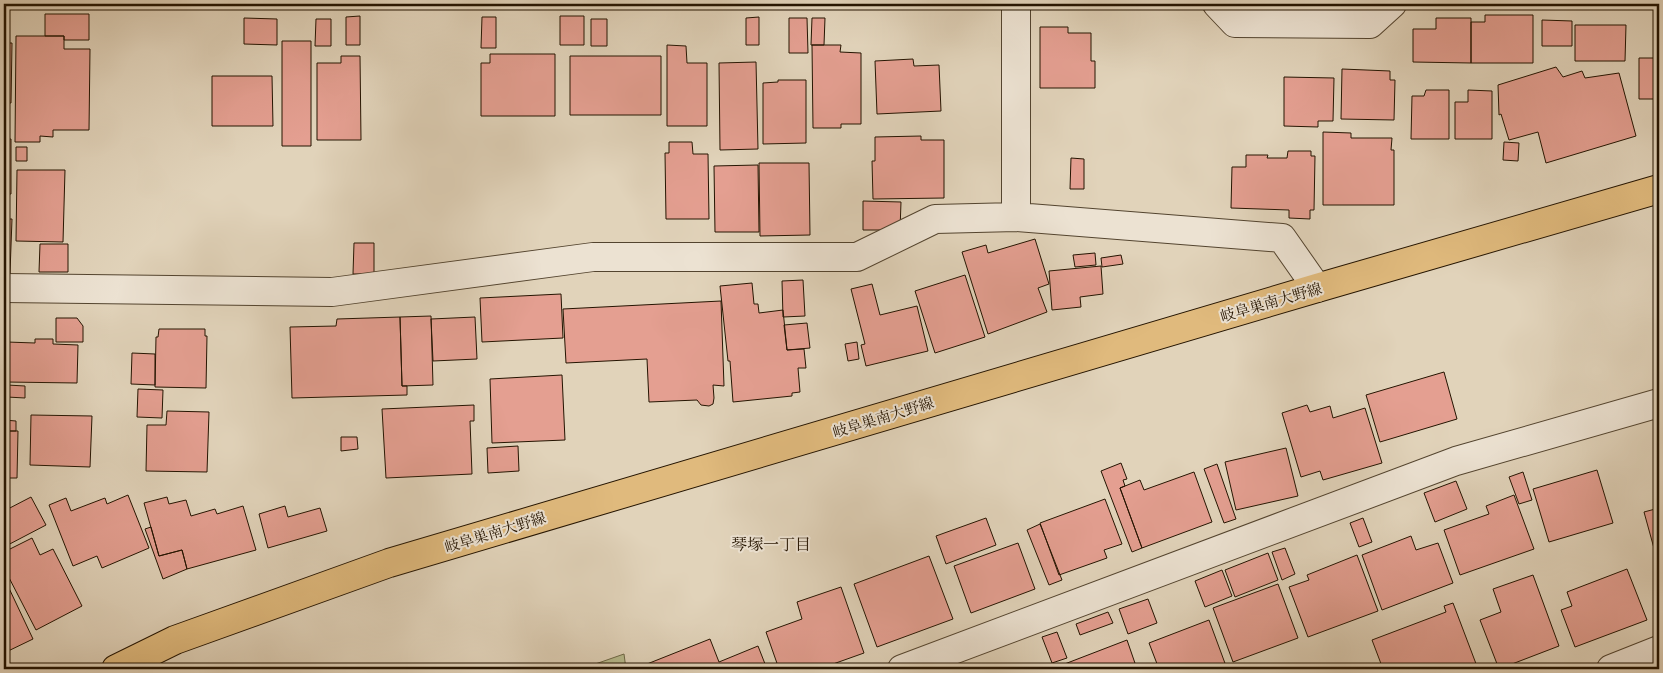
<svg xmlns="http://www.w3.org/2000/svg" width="1663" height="673" font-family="'Gentium Book Plus','Noto Serif JP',serif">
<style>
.green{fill:#b7bb8d;stroke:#6e6847}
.building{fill:#e49f91;stroke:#241401}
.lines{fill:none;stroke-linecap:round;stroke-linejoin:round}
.street-casing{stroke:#53442f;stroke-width:30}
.primary-casing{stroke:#241401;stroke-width:30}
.street{stroke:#ece2d2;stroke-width:28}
.primary{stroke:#e0ba7d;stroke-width:28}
.labels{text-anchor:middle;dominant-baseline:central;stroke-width:4;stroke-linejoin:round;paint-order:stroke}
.street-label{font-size:15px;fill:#241401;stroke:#ece2d2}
.neighbourhood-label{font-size:16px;fill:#241401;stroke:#ece2d2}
</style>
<rect width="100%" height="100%" fill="#e1d3ba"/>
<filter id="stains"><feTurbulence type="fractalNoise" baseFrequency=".004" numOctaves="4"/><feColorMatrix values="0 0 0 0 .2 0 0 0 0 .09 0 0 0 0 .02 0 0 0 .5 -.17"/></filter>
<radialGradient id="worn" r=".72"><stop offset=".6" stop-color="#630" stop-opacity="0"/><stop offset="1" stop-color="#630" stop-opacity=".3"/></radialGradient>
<!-- green -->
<path class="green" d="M624 654 626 669H581Z"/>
<!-- building -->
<path class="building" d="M45 14H89V40H64V36H45Z
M1485 15H1533V63H1471V22H1485Z
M360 16V45H346V17Z
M560 16H584V45H560Z
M482 17H496V48H481Z
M759 17V45H746V18Z
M244 18 277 19V45L244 44Z
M789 18H807L808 53H789Z
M812 18H825L824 45H811Z
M1436 18H1471V63L1413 62V29H1436Z
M316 19H331V46H315Z
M591 19H607V46H591Z
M1542 20 1572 21V46H1542Z
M1575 25H1626L1625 61H1575Z
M1040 27H1068V33H1091V61H1095V88H1040Z
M16 36H64V49H90L89 130H53V137L40 136V142H15Z
M282 41H311V146H282Z
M4 43H12L11 103H4Z
M667 45 686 46 687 63H707V126H667Z
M812 45H841L840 52 861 53V124H841V128H813Z
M490 54H555V116H481V63H490Z
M341 56H360L361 140H317V63H341Z
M570 56H661V115H570Z
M1639 58H1659V99H1639Z
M913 59 914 66 939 65 941 111 877 114 875 61Z
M756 62 758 149 720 150 719 63Z
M1556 67 1563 77 1582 71 1585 78 1619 73 1636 136 1546 163 1538 132 1509 140 1501 114 1499 115 1498 85Z
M1342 69 1390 71V80H1395L1394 120 1341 119Z
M212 76H272L273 126H212Z
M1284 77 1334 78 1333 121H1318V127L1284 126Z
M778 80H806V143L763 144V83L778 82Z
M1426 90H1449V139H1411L1412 96H1424Z
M1468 90 1492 91V139H1455V102H1468Z
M1323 132 1351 133V138H1392L1391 150H1394V205H1323Z
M921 136V140H944V198L873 199 872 161H875V137Z
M4 139H11V194H4Z
M669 142H692L693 154H708L709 219H666L665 153H669Z
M1504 142 1519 143 1518 161 1503 160Z
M16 147H27V161H16Z
M1288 151H1311V156H1315L1314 210H1310V219L1289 218V210L1231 208 1232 167H1246V155H1268L1267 158H1287Z
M1071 158 1084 159V189H1070Z
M759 163H809L810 235 760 236Z
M758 165 759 232H715L714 166Z
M17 170H65L63 242 16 241Z
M863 201 901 202 900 230H863Z
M4 219H12L10 273H4Z
M1035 239 1049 284 1038 288 1047 312 988 334 962 252 986 245 988 253Z
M354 243H374V274H353Z
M40 244H68V272H39Z
M1095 253 1096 265 1075 267 1073 255Z
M1121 255 1123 264 1102 267 1101 258Z
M1101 266 1103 294 1080 297 1081 307 1052 310 1049 271Z
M965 275 985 337 935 353 915 291Z
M803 280 805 316 783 317 782 281Z
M752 283 754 304H758L759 313 783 310 787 350 804 349 806 368H798L800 392 792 393V396L733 402 730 361H728L720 286Z
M872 284 880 315 917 306 928 351 866 366 861 345 865 344 851 289Z
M561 294 563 338 482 342 480 298Z
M721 301 724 386 713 385 714 398 713 404 709 406 701 405 697 400 649 402 647 359 566 363 563 309Z
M431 316 433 385 402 386 400 317Z
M400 317 402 386H407V395L292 398 290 327 336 326 337 319Z
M475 317 477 359 433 361 431 319Z
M56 318H77L83 326V342H56Z
M807 323 810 348 787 350 784 325Z
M159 329H205V336H207L206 388 155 387 156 337H158Z
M35 339H53V344L78 345 77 383 6 382 7 342 35 343Z
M857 342 859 359 848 361 845 344Z
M132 353 155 354V385L131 384Z
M1444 372 1457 419 1380 442 1366 395Z
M562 375 565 440 492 443 490 379Z
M7 385 25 386V398L7 397Z
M138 389 163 390 162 418 137 417Z
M474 405V421H470L472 474 386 478 382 409Z
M1307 405 1310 412 1330 406 1333 418 1365 408 1382 463 1323 480 1320 471 1301 477 1282 413Z
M167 411 209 412 207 472 146 471 147 425H166Z
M31 415 92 416 90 467 30 465Z
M4 420 16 421V431H4Z
M4 431H18L17 478H4Z
M341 437H357L358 449 341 451Z
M518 446 519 471 488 473 487 448Z
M1286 448 1298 496 1236 510 1225 462Z
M1121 463 1127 479 1123 480 1125 486 1120 488 1142 548 1132 552 1101 471Z
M1217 464 1236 519 1224 523 1204 469Z
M1597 470 1613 523 1549 542 1533 489Z
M1194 472 1212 522 1142 548 1120 488 1140 480 1144 490Z
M1523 472 1532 500 1519 504 1509 477Z
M1456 481 1467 509 1435 522 1424 493Z
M128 495 149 548 102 568 97 556 73 566 49 505 66 498 71 511 105 498 107 504Z
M1514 495 1534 549 1460 575 1444 530 1489 514 1486 506Z
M31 497 46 525 4 547V511Z
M167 497 169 504 186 500 191 516 215 509 217 514 243 506 256 550 187 569 182 550 159 556 144 503Z
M1105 499 1122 544 1104 550 1107 558 1059 575 1040 523Z
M285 506 288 517 320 508 327 531 268 548 259 514Z
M1659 508V550L1655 552 1644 512Z
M986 518 996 545 946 564 936 536Z
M1363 518 1372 542 1359 547 1350 523Z
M1040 524 1062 580 1049 585 1027 530Z
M151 527 159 556 182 550 187 569 163 579 145 529Z
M1411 536 1416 550 1438 543 1453 583 1382 610 1362 555Z
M32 538 40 555 53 549 82 606 36 630 4 568V552Z
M1018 543 1035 589 971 613 954 566Z
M1285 548 1295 574 1282 580 1272 552Z
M1268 553 1278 580 1235 597 1225 570Z
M1357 555 1378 611 1308 637 1289 587 1309 580 1307 575Z
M929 556 953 619 877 647 854 584Z
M1627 569 1647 620 1575 647 1561 610 1572 606 1567 592Z
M1222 570 1232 596 1205 607 1195 581Z
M1533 575 1559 646 1499 669 1480 620 1501 612 1493 589Z
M7 584 33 639 4 653V585Z
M1278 584 1298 638 1233 662 1213 608Z
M841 587 864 653 819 669H779L766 632 802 619 797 602Z
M1148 599 1157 623 1128 634 1119 609Z
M1453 603 1478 669H1383L1372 640 1446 612 1444 606Z
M1108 612 1113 623 1080 635 1076 624Z
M1209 620 1226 666 1216 669H1159L1149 643Z
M1057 632 1067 658 1052 663 1042 637Z
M710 639 719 662 758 646 767 669H649L647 664Z
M1127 640 1137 669H1063L1062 665Z"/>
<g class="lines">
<defs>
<path id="street" d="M1217 4 1235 23 1370 24 1392 4
M1016 217V4
M4 288 332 292 593 257H857L935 219 1016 217 1282 238 1317 288
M902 669 1456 461 1659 403
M1611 669 1659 650"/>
<path id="primary" d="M116 669 175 640 389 563 1317 288 1659 189"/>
</defs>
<!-- street casing -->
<use href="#street" class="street-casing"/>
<!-- primary casing -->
<use href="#primary" class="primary-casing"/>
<!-- street -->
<use href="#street" class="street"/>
<!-- primary -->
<use href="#primary" class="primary"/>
</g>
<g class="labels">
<!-- street labels -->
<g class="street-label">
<text transform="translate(1271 302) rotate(-16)">岐阜巣南大野線</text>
<text transform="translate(883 417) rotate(-17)">岐阜巣南大野線</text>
<text transform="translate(495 532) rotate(-17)">岐阜巣南大野線</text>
</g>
<!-- neighbourhood labels -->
<g class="neighbourhood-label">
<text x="771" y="544">琴塚一丁目</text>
</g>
</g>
<!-- margin -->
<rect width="1663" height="673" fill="none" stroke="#e1d3ba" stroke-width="20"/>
<rect x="5" y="5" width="1653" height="663" fill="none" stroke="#241401" stroke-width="2.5"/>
<rect x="10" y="10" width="1643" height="653" fill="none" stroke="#241401"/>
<rect width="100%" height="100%" filter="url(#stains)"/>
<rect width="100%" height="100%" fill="url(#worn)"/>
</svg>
